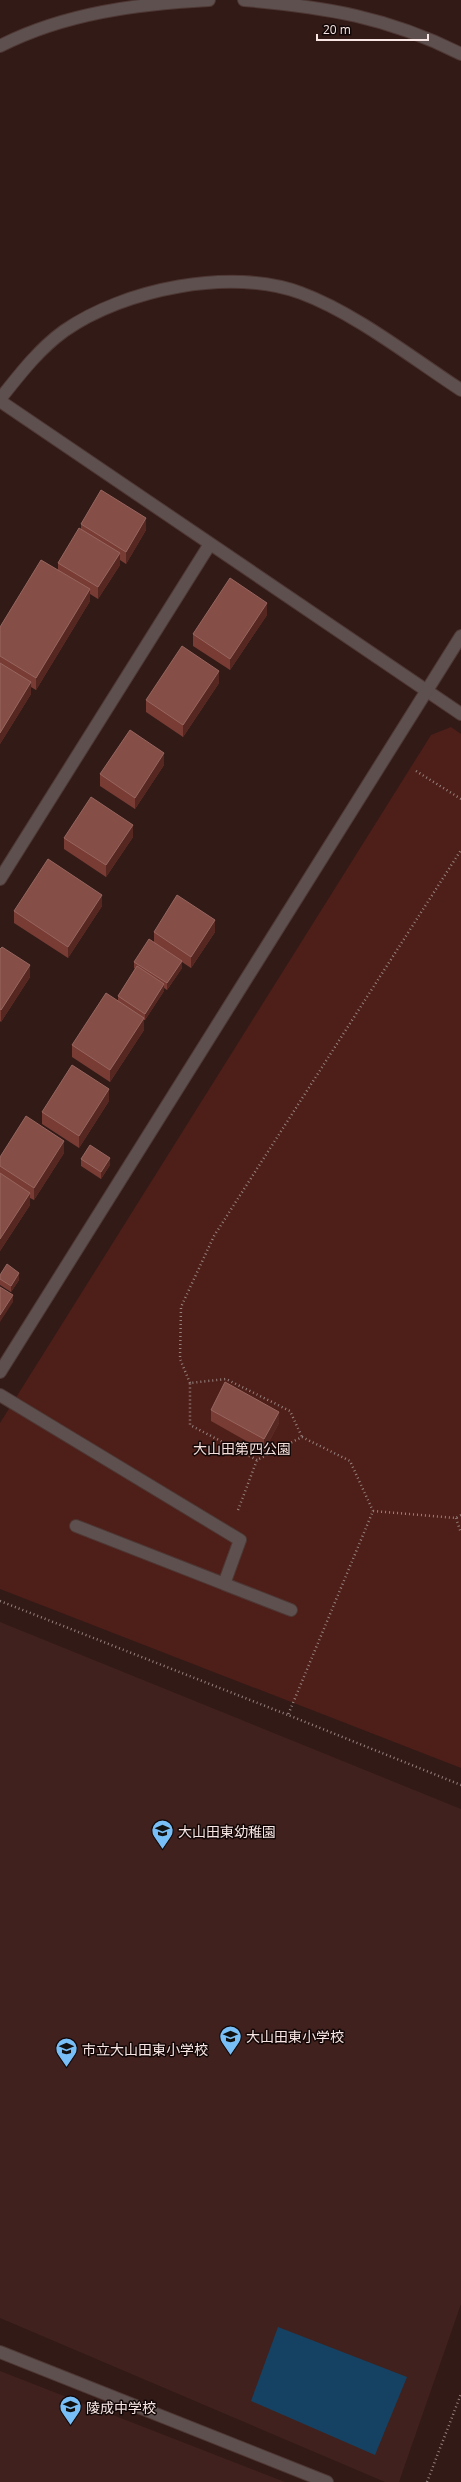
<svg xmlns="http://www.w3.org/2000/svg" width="461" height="2482" font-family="'Open Sans','Noto Sans JP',sans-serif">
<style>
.built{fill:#40211d}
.green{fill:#4e1e18}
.water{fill:#154262}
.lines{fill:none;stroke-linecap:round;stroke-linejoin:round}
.service-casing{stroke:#4e3734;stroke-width:14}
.minor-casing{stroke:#4e3734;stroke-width:14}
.tertiary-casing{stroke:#4e3734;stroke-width:14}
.path{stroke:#96827f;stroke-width:2.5;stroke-dasharray:1 3;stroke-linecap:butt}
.service{stroke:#5d504e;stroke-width:12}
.minor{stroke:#5d504e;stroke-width:12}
.tertiary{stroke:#5d504e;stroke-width:12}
.wall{fill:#783c34}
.shaded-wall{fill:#562721}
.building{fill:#854e47;stroke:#97665f}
.labels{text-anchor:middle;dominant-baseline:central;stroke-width:3;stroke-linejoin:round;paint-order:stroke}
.park-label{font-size:14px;fill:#f4dfdb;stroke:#130807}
.poi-label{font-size:14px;fill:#f7e6e3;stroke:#130807;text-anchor:start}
</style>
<rect width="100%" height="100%" fill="#321a17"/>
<!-- built -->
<path class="built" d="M0 1622 461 1809V2304L399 2482H385L0 2318Z
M0 2371 285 2482H0Z"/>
<!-- green -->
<path class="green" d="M451 727 461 734V1768L0 1589V1423L431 735Z"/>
<!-- water -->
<path class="water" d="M278 2327 407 2377 375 2455 251 2401Z"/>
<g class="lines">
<defs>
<path id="service" d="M0 1395 240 1540 224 1584 291 1610 76 1526"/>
<path id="minor" d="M0 399C20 374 38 350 64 331 124 289 231 267 301 293 355 313 412 358 461 390
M0 401 461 714
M0 879 210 544
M0 2352 327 2482"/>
<path id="tertiary" d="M244 0C325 7 388 17 461 54
M0 46C65 13 137 4 209 0
M0 1372 461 636"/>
</defs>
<!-- service casing -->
<use href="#service" class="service-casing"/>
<!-- minor casing -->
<use href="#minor" class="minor-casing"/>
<!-- tertiary casing -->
<use href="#tertiary" class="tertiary-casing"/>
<!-- path -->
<path class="path" d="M416 771 461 799
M190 1383 180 1359 181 1307 214 1236 461 850
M257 1460 190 1425V1383L226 1379 290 1411 302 1437
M238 1510 257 1460 302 1437 350 1461 373 1511
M461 1515 456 1518 373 1511 288 1715 461 1785
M456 1518 461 1533
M0 1601 288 1715
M427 2482 461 2394"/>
<!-- service -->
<use href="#service" class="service"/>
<!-- minor -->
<use href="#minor" class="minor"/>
<!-- tertiary -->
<use href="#tertiary" class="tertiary"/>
</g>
<!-- wall -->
<path class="wall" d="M81 524 146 530 126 564 120 560V565L98 599 90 594V601L36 690 31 687V694L0 744V627L58 570V563L81 529Z
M267 615 230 670 193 646V634Z
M219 683 183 737 146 712V700Z
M164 765 135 809 100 786V774Z
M133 837 106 877 64 849V838Z
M102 906 68 958 14 923V911Z
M154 932H215L191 968 182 962V968L167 990 164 988V991L145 1020H144V1030L110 1082 72 1057V1045L118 1001V996L135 969 134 968V962L154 942Z
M0 949 30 977 1 1022 0 1021Z
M109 1101 79 1148 42 1124V1112Z
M64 1153 34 1200 30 1198V1205L0 1251V1157Z
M81 1159 110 1165 101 1179 81 1166Z
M0 1275 19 1280 11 1292 0 1285Z
M211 1410 279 1423 264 1451 211 1421Z"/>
<!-- shaded-wall -->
<path class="shaded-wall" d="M146 518V530L126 564V552Z
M120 553V565L98 599V587Z
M90 589V601L36 690V678Z
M267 603V615L230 670V659Z
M219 671V683L183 737V725Z
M31 682V694L0 744V733Z
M164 753V765L135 809V798Z
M133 825V837L106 877V865Z
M102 895V906L68 958V947Z
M215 920V932L191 968V957Z
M182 961V968L167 990V983Z
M30 965V977L1 1022V1010Z
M164 984V991L145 1020V1014Z
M144 1018V1030L110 1082V1070Z
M109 1089V1101L79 1148V1136Z
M64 1141V1153L34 1200V1188Z
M110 1158V1165L101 1179V1172Z
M30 1193V1205L0 1251V1239Z
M19 1273V1280L11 1292V1286Z
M13 1295V1302L0 1322V1315Z
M279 1412V1423L264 1451V1439Z"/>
<!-- building -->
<path class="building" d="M101 490 146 518 126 552 81 524Z
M79 528 120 553 98 587 58 563Z
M41 560 90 589 36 678 0 656V627Z
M230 578 267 603 230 659 193 634Z
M182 646 219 671 183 725 146 700Z
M0 663 31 682 0 733Z
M130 730 164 753 135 798 100 774Z
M91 797 133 825 106 865 64 838Z
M48 859 102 895 68 947 14 911Z
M177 895 215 920 191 957 154 932Z
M149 939 182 961 167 983 134 962Z
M2 947 30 965 1 1010 0 1009V949Z
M137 966 164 984 145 1014 118 996Z
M106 993 144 1018 110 1070 72 1045Z
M72 1065 109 1089 79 1136 42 1112Z
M26 1116 64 1141 34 1188 0 1166V1157Z
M90 1145 110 1158 101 1172 81 1159Z
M0 1173 30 1193 0 1239Z
M7 1264 19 1273 11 1286 0 1279V1275Z
M0 1287 13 1295 0 1315Z
M225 1382 279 1412 264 1439 211 1410Z"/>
<!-- icons -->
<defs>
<symbol id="school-pin" viewBox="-11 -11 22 30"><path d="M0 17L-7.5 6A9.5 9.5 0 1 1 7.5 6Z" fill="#78bff7" stroke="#130807"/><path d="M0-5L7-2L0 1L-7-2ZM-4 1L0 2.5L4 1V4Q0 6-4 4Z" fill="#111"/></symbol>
</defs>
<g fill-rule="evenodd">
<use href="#school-pin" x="150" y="1818" width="25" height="34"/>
<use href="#school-pin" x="218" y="2024" width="25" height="34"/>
<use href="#school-pin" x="54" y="2036" width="25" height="34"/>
<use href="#school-pin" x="58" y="2394" width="25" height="34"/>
</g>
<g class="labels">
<!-- park labels -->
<g class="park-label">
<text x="242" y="1448">大山田第四公園</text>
</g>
<!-- poi labels -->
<g class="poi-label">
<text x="178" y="1831">大山田東幼稚園</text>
<text x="246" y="2036">大山田東小学校</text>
<text x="82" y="2049">市立大山田東小学校</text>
<text x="86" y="2407">陵成中学校</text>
</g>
</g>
<!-- scale -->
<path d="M317 34v6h111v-6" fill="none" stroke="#f7e6e3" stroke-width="2"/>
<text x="323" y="34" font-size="12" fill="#f7e6e3" stroke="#130807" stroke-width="3" paint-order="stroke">20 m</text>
</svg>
